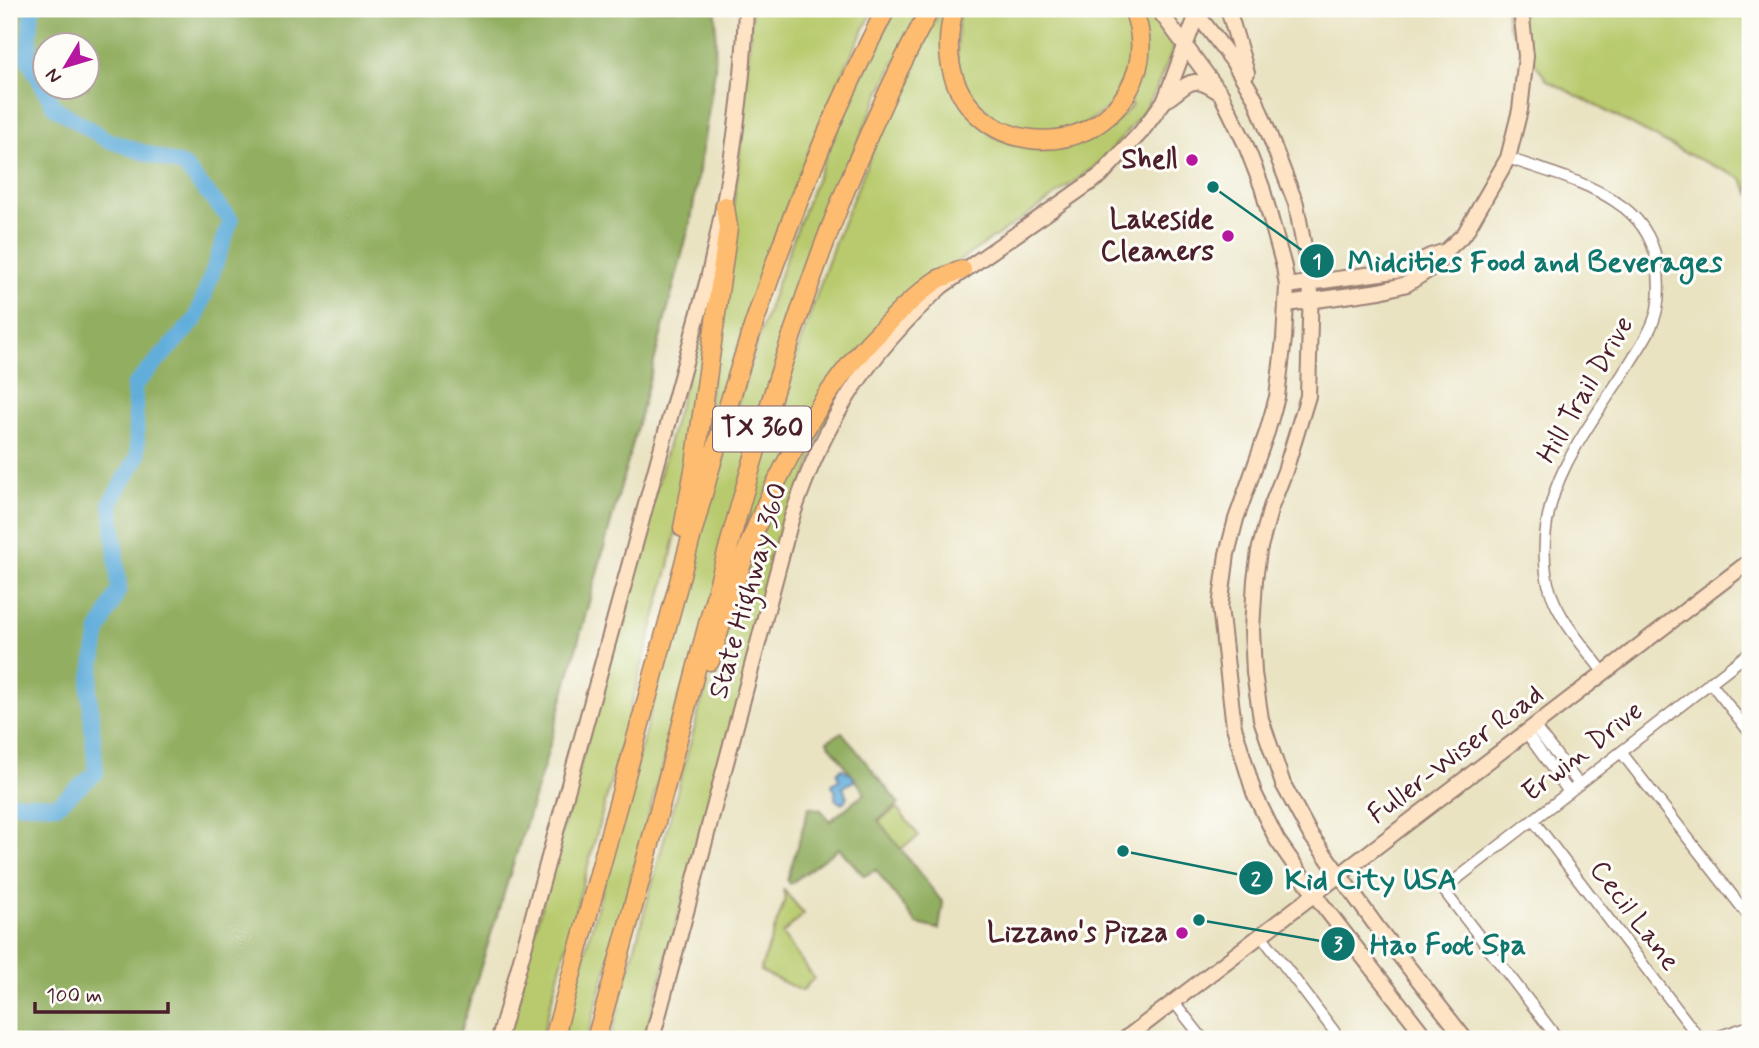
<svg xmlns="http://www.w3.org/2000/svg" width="1759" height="1048" font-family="Mynerve,sans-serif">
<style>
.green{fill:#b8ca6d;stroke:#81744c;stroke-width:2}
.forest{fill:#92ae60;stroke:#6e6646;stroke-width:2;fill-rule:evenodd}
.water{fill:#62aedb;stroke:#566683;stroke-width:2}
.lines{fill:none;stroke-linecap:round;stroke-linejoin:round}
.river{stroke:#62aedb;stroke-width:16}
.street-casing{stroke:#9a8176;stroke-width:13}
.secondary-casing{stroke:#9a8176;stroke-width:18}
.highway-casing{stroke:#9a8176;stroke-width:21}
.street{stroke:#fff;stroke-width:10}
.secondary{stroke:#fee4c5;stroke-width:14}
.highway{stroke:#fdbc6f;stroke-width:18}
.poi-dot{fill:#b5179e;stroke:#fdfcf7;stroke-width:2.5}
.labels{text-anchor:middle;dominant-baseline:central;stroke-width:6;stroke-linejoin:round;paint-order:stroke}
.shield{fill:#fdfcf7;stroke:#806168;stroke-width:2}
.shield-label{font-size:26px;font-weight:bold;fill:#4a1f2b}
.poi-label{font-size:28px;font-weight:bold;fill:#4a1f2b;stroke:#fdfcf7;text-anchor:end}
.street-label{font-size:28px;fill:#4a1f2b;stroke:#fdfcf7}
.leader{fill:none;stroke:#0f766e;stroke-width:2.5}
.callout-dot{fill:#0f766e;stroke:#fdfcf7;stroke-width:2.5}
.mark-label{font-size:21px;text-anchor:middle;font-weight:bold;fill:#fff}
.callout-label{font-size:30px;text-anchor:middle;font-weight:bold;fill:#0f766e;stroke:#fdfcf7;stroke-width:6;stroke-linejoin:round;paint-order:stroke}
</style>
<rect width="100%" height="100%" fill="#fdfcf7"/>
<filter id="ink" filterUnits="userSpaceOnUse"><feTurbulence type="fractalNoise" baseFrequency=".0143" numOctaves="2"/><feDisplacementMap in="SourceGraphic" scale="14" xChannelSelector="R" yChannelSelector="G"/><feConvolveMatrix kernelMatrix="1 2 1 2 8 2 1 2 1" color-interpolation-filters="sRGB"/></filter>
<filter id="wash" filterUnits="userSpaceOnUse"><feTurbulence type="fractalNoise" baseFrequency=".00686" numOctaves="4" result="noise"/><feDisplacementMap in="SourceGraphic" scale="28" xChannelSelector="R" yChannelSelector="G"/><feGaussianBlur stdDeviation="1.57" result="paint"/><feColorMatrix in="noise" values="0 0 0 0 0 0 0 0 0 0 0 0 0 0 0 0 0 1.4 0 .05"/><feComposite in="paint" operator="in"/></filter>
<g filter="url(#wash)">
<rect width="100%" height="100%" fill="#e9e3c2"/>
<!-- green -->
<path class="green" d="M752 9H874C799 155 747 310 701 468L740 151Z
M896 9H920L878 97 836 193 657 785 587 1039H561C601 892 642 745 682 597 738 395 796 194 896 9Z
M941 9H949L944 41 989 134C1044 163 1093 152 1132 105L1129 102 1138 9H1152L1176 44 1155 91 1142 114 1101 162 1038 208 944 271 836 374 735 563 777 410 836 239 882 128Z
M961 9H1127L1132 24 1133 65 1112 105 1078 129 1037 135 998 122 967 90 957 67 958 20Z
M1506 9H1750V194L1741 178 1685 153 1547 80 1508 26Z
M713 281 687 478 669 566 541 1039H505Z
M868 358 820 432 704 823 644 1039H610L700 707 772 501 845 378Z
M897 808 919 836 899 850 878 822Z
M783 889 804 914 782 934 814 978 802 991 760 971 785 899Z"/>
<!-- forest -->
<path class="forest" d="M9 9H716L715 70 691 220 635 435 544 766 458 1039H9ZM46 46H88V88H46Z
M842 732 899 804 878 820 943 903 939 929 917 924 876 870 864 876 839 848 790 884 787 881 809 807 821 810 830 821 865 793 827 741Z"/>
<!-- water -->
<path class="water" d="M842 768 853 776 854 781 843 787 847 797 844 802 840 803 835 799V790L832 786 833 783 839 780 837 773Z"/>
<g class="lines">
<!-- river -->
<path class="river" d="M9 803 57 805 96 773 89 689 99 631 119 589 111 502 138 456 134 386 196 319 231 220 184 166 107 140 54 107 28 59 32 9"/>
</g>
</g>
<g filter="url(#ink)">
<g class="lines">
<defs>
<path id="street" d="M1508 158C1544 171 1584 180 1616 202 1638 216 1652 236 1657 262 1659 277 1660 294 1657 309 1653 329 1641 345 1631 361 1610 395 1583 431 1566 465 1549 499 1541 534 1546 573 1551 612 1581 642 1604 673
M1710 682 1750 733
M1534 726 1579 784
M1526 732 1569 792
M1621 752 1750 918
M1533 820 1700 1039
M1261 935 1340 1039
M1174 1002 1203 1039
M1558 1039 1445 892V888L1750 652
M1711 1039 1750 1026"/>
<path id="secondary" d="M1158 9 1221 94 1245 143 1262 187 1284 267 1287 286 1284 339 1277 397 1267 432 1236 519 1227 554 1220 607 1234 727 1254 793 1277 840 1321 903 1427 1039
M1228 9 1247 73
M1194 10 1232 60 1255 98 1296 204 1311 284 1308 396 1285 471 1271 507 1259 551 1255 580 1252 629 1254 673 1261 719 1283 784 1310 834 1377 927 1465 1039
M1166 100C1189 85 1190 73 1217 91
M1287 286 1402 270 1430 256 1446 251
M1287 304 1380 291 1407 284 1438 264 1446 251 1465 233 1508 158 1520 110 1526 56 1521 9
M499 1039 708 279C729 189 743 101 746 9
M652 1039 791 520C823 423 866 356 942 286L1101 175 1141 132 1165 100 1199 9
M1125 1039 1750 561"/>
<path id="highway" d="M954 9C949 28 947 47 951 67 970 153 1086 165 1128 91 1143 65 1144 37 1133 9
M683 528 695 465 728 228 725 206
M710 661C745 540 794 416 885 326 901 310 919 292 937 280 945 276 954 273 962 270
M554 1039C593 895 632 752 672 608 701 501 729 394 766 289 799 193 840 99 886 9
M596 1039C630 920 662 801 693 681 753 450 816 220 930 9"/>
</defs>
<!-- street casing -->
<use href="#street" class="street-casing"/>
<!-- secondary casing -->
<use href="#secondary" class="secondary-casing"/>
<!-- highway casing -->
<use href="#highway" class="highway-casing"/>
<!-- street -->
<use href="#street" class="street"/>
<!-- secondary -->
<use href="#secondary" class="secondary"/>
<!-- highway -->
<use href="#highway" class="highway"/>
</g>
</g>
<!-- markers -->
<g class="poi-dot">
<circle cx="1192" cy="160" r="7"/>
<circle cx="1228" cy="236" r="7"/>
<circle cx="1182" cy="933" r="7"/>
</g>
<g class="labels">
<!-- shield labels -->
<rect class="shield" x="713" y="406.5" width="98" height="45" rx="5"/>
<g class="shield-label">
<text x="762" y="429">TX 360</text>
</g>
<!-- poi labels -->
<g class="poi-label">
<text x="1178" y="160">Shell</text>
<text x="1214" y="220">Lakeside<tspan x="1214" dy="32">Cleaners</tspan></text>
<text x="1168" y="933">Lizzano's Pizza</text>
</g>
<!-- street labels -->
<g class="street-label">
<text transform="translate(1586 390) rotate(-60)">Hill Trail Drive</text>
<text transform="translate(749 591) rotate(-74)">State Highway 360</text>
<text transform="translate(1583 752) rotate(-38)">Erwin Drive</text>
<text transform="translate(1456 755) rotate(-37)">Fuller-Wiser Road</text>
<text transform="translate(1634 916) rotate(53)">Cecil Lane</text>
</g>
</g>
<!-- callouts -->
<path class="leader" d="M1213 187L1317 261M1123 851L1256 878M1199 920L1338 944"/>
<g class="callout-dot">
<circle cx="1213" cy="187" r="7"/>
<circle cx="1123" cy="851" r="7"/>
<circle cx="1199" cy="920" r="7"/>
<circle cx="1317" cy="261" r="18"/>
<circle cx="1256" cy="878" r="18"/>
<circle cx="1338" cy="944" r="18"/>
</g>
<g class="mark-label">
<text x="1317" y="268">1</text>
<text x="1256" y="886">2</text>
<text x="1338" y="951">3</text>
</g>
<g class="callout-label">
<text x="1535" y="271">Midcities Food and Beverages</text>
<text x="1371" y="889">Kid City USA</text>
<text x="1448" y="954">Hao Foot Spa</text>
</g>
<!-- margin -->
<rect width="1759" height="1048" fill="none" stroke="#fdfcf7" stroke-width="35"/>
<!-- north arrow -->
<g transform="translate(66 66) rotate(232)"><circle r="33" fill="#fdfcf7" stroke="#b5a4a5" stroke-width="2"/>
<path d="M0-5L12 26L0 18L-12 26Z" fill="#b5179e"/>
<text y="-10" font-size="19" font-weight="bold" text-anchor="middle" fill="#4a1f2b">N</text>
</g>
<!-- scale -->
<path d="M35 1002v10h133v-10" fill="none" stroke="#4a1f2b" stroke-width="3.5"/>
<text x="46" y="1002" font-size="21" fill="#4a1f2b" stroke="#fdfcf7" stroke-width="5" paint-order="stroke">100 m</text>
</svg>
